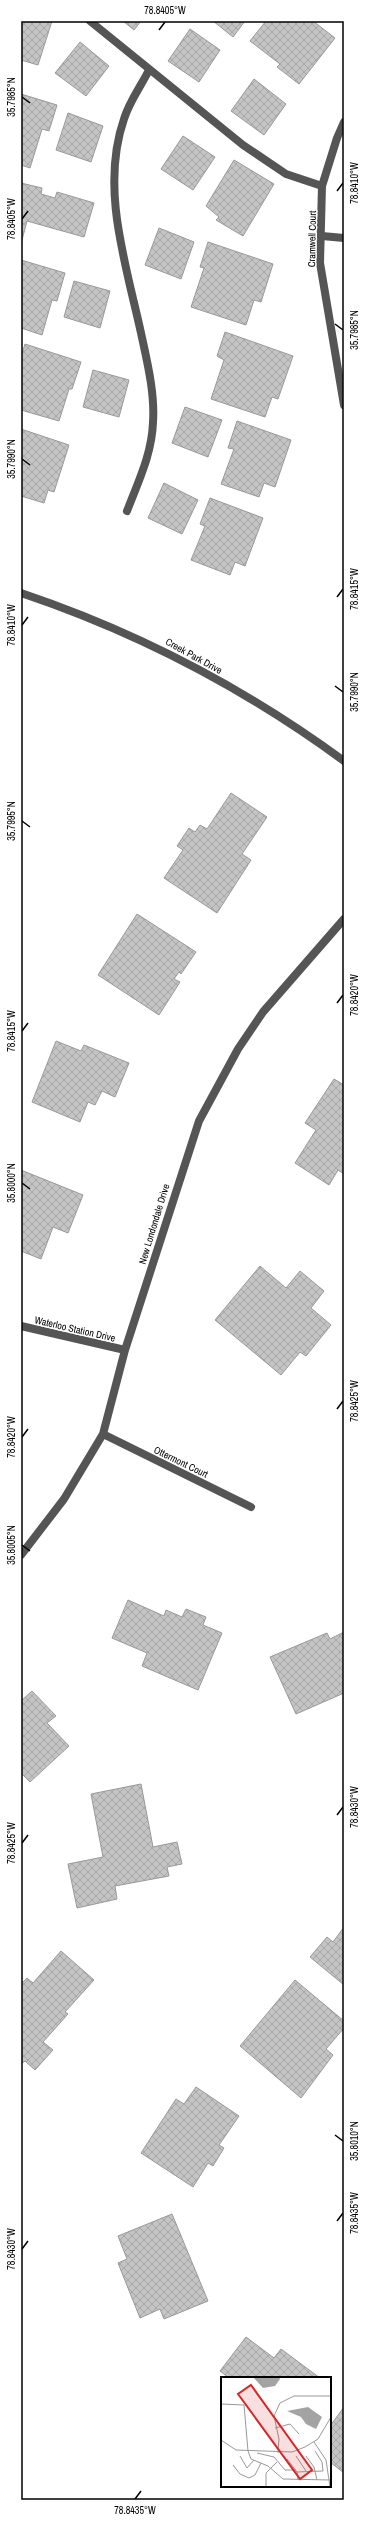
<svg xmlns="http://www.w3.org/2000/svg" width="365" height="2521" font-family="'Archivo Narrow',sans-serif">
<style>
.building{fill:url(#building-cross-hatch);stroke:#999}
.lines{fill:none;stroke-linecap:round;stroke-linejoin:round}
.service{stroke:#555;stroke-width:8}
.minor{stroke:#555;stroke-width:8}
.ticks{fill:none;stroke:#000;stroke-width:1.5}
.labels{text-anchor:middle;dominant-baseline:central;stroke-width:3;stroke-linejoin:round;paint-order:stroke}
.street-label{font-size:10px;fill:#000;stroke:#fff}
.inset-road{fill:none;stroke:#999;stroke-width:1}
.view{fill:#d62828;fill-opacity:0.15;stroke:#d62828;stroke-width:2}
.inset-edge{fill:none;stroke:#000;stroke-width:2}
.neatline{fill:none;stroke:#000;stroke-width:1.5}
.ticks-label{font-size:10px;text-anchor:middle;fill:#000}
</style>
<defs>
<pattern id="building-cross-hatch" width="8" height="8" patternUnits="userSpaceOnUse"><rect width="8" height="8" fill="#c4c4c4"/><path d="M0 0l8 8M0 8l8-8" fill="none" stroke="#a7a7a7"/></pattern>
</defs>
<rect width="100%" height="100%" fill="#fff"/>
<!-- building -->
<path class="building" d="M21 21H52L38 65 21 60Z
M123 21H141L134 30Z
M213 21H245L233 37Z
M266 21H313L335 38 299 84 277 67 280 64 250 41Z
M190 29 220 50 199 82 168 61Z
M80 42 109 66 86 96 55 73Z
M254 79 286 104 264 135 231 111Z
M21 94 57 105 49 131 42 129 30 168 21 165Z
M68 113 103 126 91 162 56 150Z
M183 136 215 157 193 190 161 169Z
M234 160 274 184 243 236 216 220 219 217 206 206Z
M21 183 42 188 41 194 55 198 57 192 94 203 84 237 27 221 21 244Z
M159 228 194 242 181 279 145 265Z
M208 242 273 264 261 302 254 300 246 325 191 307 204 268 200 267Z
M21 260 65 273 57 301 52 300 42 335 21 328Z
M74 281 110 291 100 328 64 317Z
M225 332 293 356 278 399 272 397 265 417 211 399 224 360 217 356Z
M25 344 81 362 72 389H69L59 421 21 410V357Z
M93 370 129 380 119 417 83 407Z
M185 407 222 420 208 457 172 443Z
M237 421 291 440 275 487 264 483 259 497 221 484 234 449 228 448Z
M21 429 69 445 54 492 48 490 44 503 21 496Z
M164 483 198 500 182 534 148 518Z
M210 498 263 518 245 566 235 562 230 575 191 560 205 526 200 524Z
M231 793 267 817 242 854 251 860 217 913 164 878 183 850 177 846 189 828 195 832 200 825 207 829Z
M137 914 196 952 181 974 179 972 174 979 180 982 159 1015 98 975Z
M56 1041 81 1051 84 1045 129 1063 115 1097 102 1091 95 1105 88 1102 80 1122 32 1102Z
M334 1079 344 1085V1174L338 1170 329 1185 295 1163 316 1130 305 1123Z
M21 1170 83 1195 68 1233 53 1227 41 1259 21 1251Z
M260 1266 286 1288 300 1271 324 1291 311 1308 331 1325 306 1356 300 1352 281 1375 215 1320Z
M128 1600 164 1616 166 1610 182 1617 186 1609 206 1617 203 1625 222 1633 198 1690 142 1666 147 1653 112 1638Z
M344 1632V1693L296 1714 270 1657 327 1633 330 1639Z
M32 1691 56 1716 47 1723 69 1746 30 1782 21 1773V1701Z
M141 1784 153 1847 177 1842 182 1864 167 1867 169 1876 115 1886 117 1899 77 1908 68 1864 103 1857 91 1794Z
M344 1927V1985L310 1957 327 1937 333 1942Z
M61 1951 94 1980 65 2012 68 2014 43 2042 53 2050 35 2070 25 2061 21 2064V1984L27 1978 33 1983Z
M295 1980 344 2021V2028L326 2049 333 2055 301 2098 240 2046Z
M196 2087 239 2116 219 2145 224 2148 213 2166 208 2163 193 2187 141 2153 176 2099 184 2104Z
M172 2214 208 2301 164 2319 160 2309 140 2318 118 2263 127 2259 118 2236Z
M246 2337 274 2358 281 2349 320 2378H229L220 2371Z
M344 2407V2473L330 2462V2426Z"/>
<g class="lines">
<!-- service -->
<path class="service" d="M90 21 243 145 286 174 322 186
M322 236 344 238
M127 511C138 482 152 454 153 422 155 393 147 361 141 333 126 264 100 188 124 119 129 102 141 86 149 70"/>
<!-- minor -->
<path class="minor" d="M344 122 337 138 322 186 320 263 344 405
M21 593C137 632 246 689 344 761
M21 1326 125 1350
M103 1434 251 1507
M21 1555 64 1499 103 1434 125 1350 199 1121 238 1049 263 1012 344 919"/>
</g>
<!-- ticks -->
<path class="ticks" d="M159 30 165 22M22 97 30 103M337 191 343 183M22 219 28 211M335 324 343 330M22 459 30 465M337 597 343 589M22 625 28 617M335 686 343 692M22 821 30 827M337 1003 343 995M22 1031 28 1023M22 1183 30 1189M337 1409 343 1401M22 1437 28 1429M22 1545 30 1551M337 1815 343 1807M22 1843 28 1835M335 2135 343 2141M337 2221 343 2213M22 2249 28 2241M135 2499 141 2491"/>
<g class="labels">
<!-- street labels -->
<g class="street-label">
<text transform="translate(312 239) rotate(-89)">Cramwell Court</text>
<text transform="translate(194 656) rotate(29)">Creek Park Drive</text>
<text transform="translate(154 1224) rotate(-73)">New Londondale Drive</text>
<text transform="translate(75 1329) rotate(13)">Waterloo Station Drive</text>
<text transform="translate(181 1462) rotate(26)">Ottermont Court</text>
</g>
</g>
<!-- overview -->
<g transform="translate(221 2377)">
<rect width="110" height="110" fill="#fff"/>
<path d="M32 0H58L59 2 54 9 42 11ZM87 30 101 40 95 52 85 47 80 40 66 34Z" fill="#a3a3a3"/>
<path class="inset-road" d="M0 27 23 28 27 74 30 82 47 89 62 102 109 103M54 51 69 47 78 57M0 63 15 73 71 75 84 70 97 62 110 40M93 65 105 83 109 110M36 76 53 80 64 93H75M57 76 58 62 53 39 59 26 73 19H110M19 79 26 91 33 83M75 79 85 94M85 79 93 90 96 103M66 82 76 95 77 103M12 88 19 97 28 101 34 98 40 86M76 95 102 94 101 85 94 74M45 110V96L56 85"/>
<path class="view" d="M30 8 91 93 79 102 17 17Z"/>
<rect width="110" height="110" class="inset-edge"/>
</g>
<!-- border -->
<rect width="365" height="2521" fill="none" stroke="#ffffff" stroke-width="44"/>
<rect x="22" y="22" width="321" height="2477" class="neatline"/>
<g class="ticks-label">
<text x="165" y="14">78.8405°W</text>
<text transform="translate(11 97) rotate(-90)" y="4">35.7985°N</text>
<text transform="translate(354 183) rotate(-90)" y="4">78.8410°W</text>
<text transform="translate(11 219) rotate(-90)" y="4">78.8405°W</text>
<text transform="translate(354 330) rotate(-90)" y="4">35.7985°N</text>
<text transform="translate(11 459) rotate(-90)" y="4">35.7990°N</text>
<text transform="translate(354 589) rotate(-90)" y="4">78.8415°W</text>
<text transform="translate(11 625) rotate(-90)" y="4">78.8410°W</text>
<text transform="translate(354 692) rotate(-90)" y="4">35.7990°N</text>
<text transform="translate(11 821) rotate(-90)" y="4">35.7995°N</text>
<text transform="translate(354 995) rotate(-90)" y="4">78.8420°W</text>
<text transform="translate(11 1031) rotate(-90)" y="4">78.8415°W</text>
<text transform="translate(11 1183) rotate(-90)" y="4">35.8000°N</text>
<text transform="translate(354 1401) rotate(-90)" y="4">78.8425°W</text>
<text transform="translate(11 1437) rotate(-90)" y="4">78.8420°W</text>
<text transform="translate(11 1545) rotate(-90)" y="4">35.8005°N</text>
<text transform="translate(354 1807) rotate(-90)" y="4">78.8430°W</text>
<text transform="translate(11 1843) rotate(-90)" y="4">78.8425°W</text>
<text transform="translate(354 2141) rotate(-90)" y="4">35.8010°N</text>
<text transform="translate(354 2213) rotate(-90)" y="4">78.8435°W</text>
<text transform="translate(11 2249) rotate(-90)" y="4">78.8430°W</text>
<text x="135" y="2514">78.8435°W</text>
</g>
</svg>
